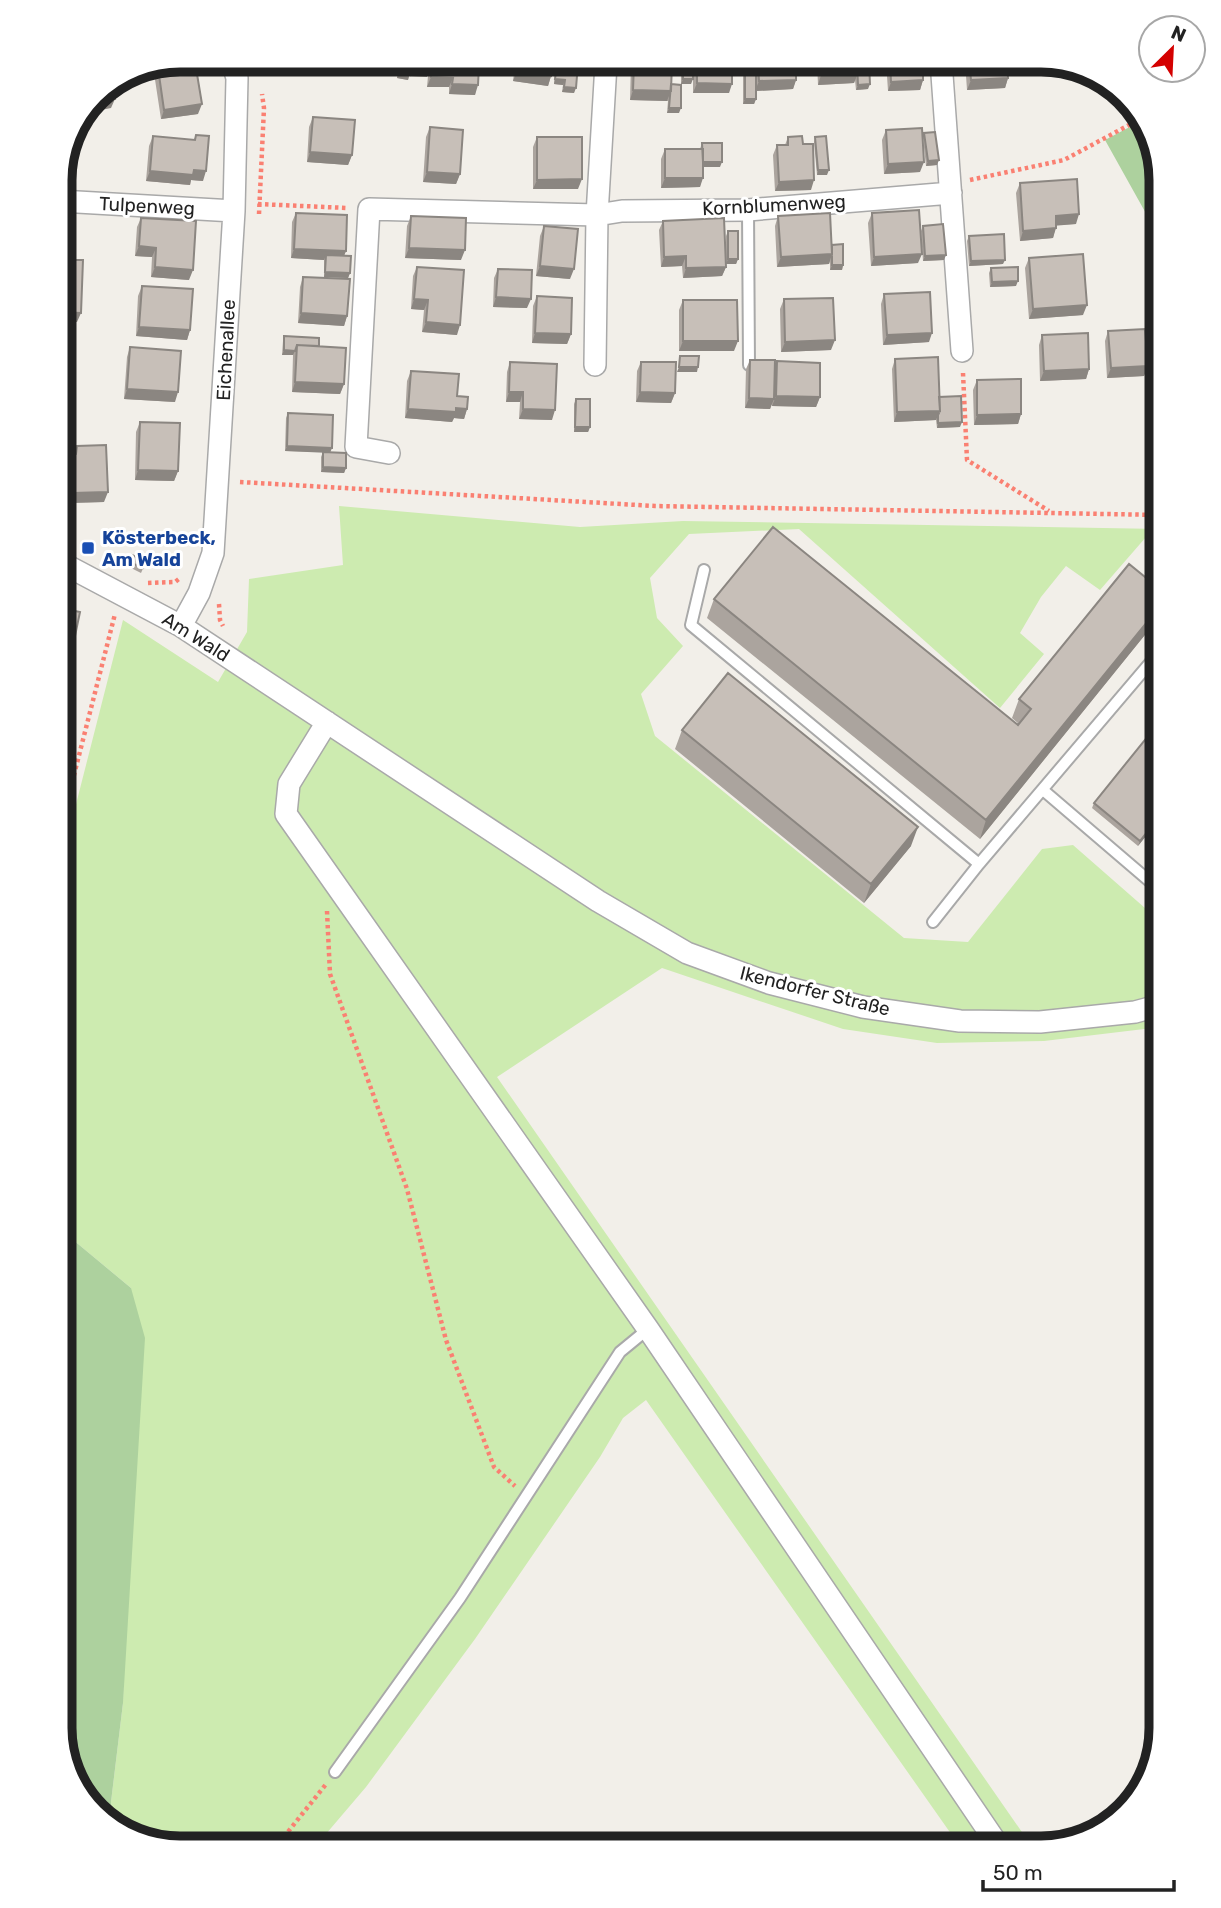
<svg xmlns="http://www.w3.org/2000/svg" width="1221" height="1908" font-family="Rubik,sans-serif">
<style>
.grass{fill:#cdebb0}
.forest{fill:#add19e}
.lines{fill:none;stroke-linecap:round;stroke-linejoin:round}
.service-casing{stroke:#a9a9a9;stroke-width:14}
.minor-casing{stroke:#a9a9a9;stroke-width:24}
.path{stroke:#fa8072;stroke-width:4.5;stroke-dasharray:3.5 3.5;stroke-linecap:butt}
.service{stroke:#fff;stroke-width:10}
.minor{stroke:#fff;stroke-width:21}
.wall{fill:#aba49e}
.shaded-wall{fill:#8b8681}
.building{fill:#c7bfb8;stroke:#8b8681;stroke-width:2}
.transit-dot{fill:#1a4fb4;stroke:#fff;stroke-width:2.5}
.labels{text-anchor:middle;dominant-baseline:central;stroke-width:6;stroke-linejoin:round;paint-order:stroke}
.street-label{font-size:19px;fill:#222;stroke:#fff}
.transit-label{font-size:19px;font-weight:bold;fill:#164399;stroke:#fff;text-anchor:start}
.rim{fill:none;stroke:#222;stroke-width:9}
</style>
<rect width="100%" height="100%" fill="#f2efe9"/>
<!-- grass -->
<path class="grass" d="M339 506 580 527 683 521 1161 529V536L1153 529 1100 590 1066 566 1041 597 1020 633 1044 654 1000 708 799 529 689 534 650 578 657 618 683 646 641 694 655 736 904 938 968 942 1042 849 1073 845 1161 922V1027L1044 1041 937 1043 843 1029 662 968 497 1077 1033 1848H961L646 1400 623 1418 600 1457 475 1639 366 1787 314 1848H172L113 1828 111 1802 123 1703 131 1288 60 1229V867L123 620 218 682 247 632 249 579 343 565Z"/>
<!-- forest -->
<path class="forest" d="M1143 120 1149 126 1161 180V226H1153L1105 140Z
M60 1229 131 1288 145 1338 123 1703 111 1802 113 1828 72 1782 60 1728Z"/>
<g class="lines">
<defs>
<path id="service" d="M748 210 749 365
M704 570 691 625 979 864
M1043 790 1161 891
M933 922 979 864 1161 650
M335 1772 460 1598 620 1352 648 1329"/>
<path id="minor" d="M941 61 962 351
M60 201 234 211
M595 365 597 215 606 64
M389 453 356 447 369 209 597 215 622 211 748 210 951 193
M60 562 181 626 598 901 687 953 769 983 863 1007 960 1021 1040 1022 1135 1012 1161 1005
M181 626 199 593 213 553 234 211 237 78 234 68
M327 722 289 784 286 814 648 1329 1000 1848"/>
</defs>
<!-- service casing -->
<use href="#service" class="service-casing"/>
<!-- minor casing -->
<use href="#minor" class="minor-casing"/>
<!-- path -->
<path class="path" d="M970 180 1064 160 1142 118
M258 204 347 208
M259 214 264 108 262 94
M963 373 967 460 1049 511
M240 482 655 506 1161 515
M148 583 175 582 180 578
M219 604 220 620 223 626
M60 830 115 614
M327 911 330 974 407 1189 446 1340 494 1467 515 1486
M275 1848 327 1783"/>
<!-- service -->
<use href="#service" class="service"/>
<!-- minor -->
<use href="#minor" class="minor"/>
</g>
<!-- wall -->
<path class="wall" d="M1007 60 1008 78 1005 88 967 90 965 61Z
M1035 60H1050L1040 71Z
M886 61H923V80L920 90 888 91Z
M796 62V80L793 89 756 91V99L754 104H743V73L745 68H754V63Z
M817 62H869L868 89 856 90 855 80 854 83 818 85Z
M672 63 671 84 679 113H667L668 101 630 100 631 64Z
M681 63H693L691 84H681Z
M693 63H732L729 93H693Z
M556 64H578L574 93 562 92 563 85 554 84Z
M479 65 475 95 449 94V87H427L428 76H409L408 80 397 78 398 67 390 66Z
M515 65H553L551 76 548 86 513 81Z
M156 68H196L198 114 161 119 154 73Z
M313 117 352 155 348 165 307 162 309 127Z
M430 127 460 174 456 184 423 182 426 137Z
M886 130 920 172 884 174 882 140Z
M924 133 937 165 926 166 923 138Z
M196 135 203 181 191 180 190 185 146 181 149 146 153 136 194 140Z
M537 137 578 189H533V147Z
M788 137 803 144 811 190 775 191 773 155 777 145H785Z
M815 137 827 175H817L814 142Z
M702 143 720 167H703L700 187 661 188V159L665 149H700Z
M1020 183 1076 224 1056 225 1053 238 1020 241 1016 193Z
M296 213 346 251 344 256 350 273 348 278 324 277V260L291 258 292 222Z
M872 213 918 263 871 266 868 223Z
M411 216 461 260 405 258 407 226Z
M778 216 832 245 843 265 842 270H830V261L829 264 777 267 775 226Z
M141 218 189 280 151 277 152 257 135 256 137 227Z
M663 221 726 267 722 276 683 278 682 266 661 267 659 230Z
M544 226 570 279 536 276 540 236Z
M923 226 944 260 923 261 921 231Z
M728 231 738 259 736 264H726V236Z
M969 236 1003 264 969 266 967 241Z
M1029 258 1083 315 1029 319 1025 268Z
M417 267 457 335 422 332 424 310 411 309 413 276Z
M991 268 1016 286 990 287 989 273Z
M498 269 527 308 493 307 494 278Z
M303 277 347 316 344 326 298 323 300 287Z
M142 286 190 330 187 340 136 336 138 296Z
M884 294 929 342 883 345 881 304Z
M537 296 571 334 567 344 532 343 533 306Z
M784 299 831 350 781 352 780 309Z
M683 300 734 351H679V310Z
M1108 331 1148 366 1144 376 1107 378 1105 341Z
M1042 335 1089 369 1086 379 1040 381 1039 345Z
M284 336 319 346 344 384 340 394 292 392 293 355H282L283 341Z
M130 347 175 402 124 399 127 357Z
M895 359 939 397 960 427 937 428 936 420 894 422 892 369Z
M750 360 775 367 777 361 820 397 816 407 772 406V403L770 409 745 408 746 369Z
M510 362 552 420 519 419 520 402H506L507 372Z
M641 362 675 393 671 403 636 402 637 371Z
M411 371 457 396 467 409 464 419 454 418 452 422 405 418 407 381Z
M977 380 1021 414 1018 424 974 425 973 390Z
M576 399 590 427 588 432H574V404Z
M288 413 346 468 344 473 321 472V457L323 452 285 451 286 418Z
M140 422 178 471 174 481 135 480 136 432Z
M77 446 104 502 68 503 66 465 70 455H74Z
M132 555 146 562 141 573 127 566Z
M1161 590V615L980 839 707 618 714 599 1018 725 1019 724 1012 718 1019 699Z
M682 730 911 846 864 903 675 749Z
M1094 803 1161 817 1138 846 1092 808Z"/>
<!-- shaded-wall -->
<path class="shaded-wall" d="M1046 60H1050L1058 62 1040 71 1043 61Z
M302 67H328V69Z
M411 71 429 72 427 77 409 76 408 80 397 78 399 73Z
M517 71 551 76 548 86 513 81Z
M858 73 854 83 818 85 821 75Z
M431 77 453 78 449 87H427Z
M1008 78 1005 88 967 90 971 80Z
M555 79 565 80 563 85 554 84Z
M683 79H693L691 84H681Z
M796 80 793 89 755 91 759 81Z
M923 80 920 90 888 91 891 82Z
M697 83 732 84 729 93H693Z
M452 84 478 85 475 95 449 94Z
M870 84 868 89 856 90 858 85Z
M564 87 576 88 574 93 562 92Z
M633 90 671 91 667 101 630 100Z
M115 99 111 108 86 113 91 103Z
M745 99H756L754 104H743Z
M202 104 198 114 161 119 164 110Z
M669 108H681L679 113H667Z
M310 152 352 155 348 165 307 162Z
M939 160 937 165 926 166 928 161Z
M702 162H722L720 167H700Z
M924 162 920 172 884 174 888 164Z
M194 170 206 171 203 181 191 180 190 185 146 181 150 171Z
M818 170H829L827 175H817Z
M427 172 460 174 456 184 423 182Z
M665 178H703L700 187 661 188Z
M582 179 578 189H533L537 180Z
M814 180 811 190 775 191 779 182Z
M1079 214 1076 224 1052 226 1056 216Z
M1056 228 1053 238 1020 241 1023 231Z
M139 246 156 248 152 257 135 256Z
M409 248 465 250 461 260 405 258Z
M294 249 346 251 342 260 326 255 324 260 291 258Z
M832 254 829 264 777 267 781 257Z
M922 254 918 263 871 266 874 257Z
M946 255 944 260 923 261 925 256Z
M686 256 682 266 661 267 664 257Z
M728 259H738L736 264H726Z
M1005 260 1003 264 969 266 971 261Z
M832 265H843L842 270H830Z
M540 266 574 269 570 279 536 276Z
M155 267 193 270 189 280 151 277Z
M726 267 722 276 683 278 686 268Z
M325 272 350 273 348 278 324 277Z
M1018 281 1016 286 990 287 992 282Z
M496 297 531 299 527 308 493 307Z
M414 299 428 300 424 310 411 309Z
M1087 305 1083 315 1029 319 1033 309Z
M60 312 81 313 77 322H60Z
M301 313 347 316 344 326 298 323Z
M426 322 460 325 457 335 422 332Z
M139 327 190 330 187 340 136 336Z
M535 333 571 334 567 344 532 343Z
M932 333 929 342 883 345 887 335Z
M835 340 831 350 781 352 785 342Z
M683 341H738L734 351H679Z
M284 350 295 351 293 355H282Z
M1148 366 1144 376 1107 378 1111 368Z
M679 367H698L697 372H677Z
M1089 369 1086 379 1040 381 1044 371Z
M295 382 344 384 340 394 292 392Z
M127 389 178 392 175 402 124 399Z
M509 392H523L520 402H506Z
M640 392 675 393 671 403 636 402Z
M776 396 820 397 816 407 772 406Z
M749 398 774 399 770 409 745 408Z
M456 408 467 409 464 419 454 418 452 422 405 418 408 409Z
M523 409 555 410 552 420 519 419Z
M940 411 936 420 894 422 897 412Z
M1021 414 1018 424 974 425 977 415Z
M962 422 960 427 937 428 938 423Z
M575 427H590L588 432H574Z
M287 446 332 448 330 453 285 451Z
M323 467 346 468 344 473 321 472Z
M138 470 178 471 174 481 135 480Z
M108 492 104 502 68 503 72 493Z
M1161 605V615L980 839 986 820Z
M1161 814V817L1138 846 1140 841Z
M918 827 911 846 864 903 871 884Z"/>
<!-- building -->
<path class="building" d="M1007 60 1008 78 971 80 969 61Z
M890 61H923V80L891 82Z
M796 62V80L759 81 758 63Z
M821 62H857L858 73 821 75Z
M857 62H869L870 84 858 85Z
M672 63 671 91 633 90 634 64Z
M683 63H693V79H683Z
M697 63H732V84L697 83Z
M557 64H578L576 88 564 87 565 80 555 79Z
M479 65 478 85 452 84 453 78 431 77V66Z
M517 65H553L551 76 517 71Z
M400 66H430L429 72 411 71 410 75 399 73Z
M158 68H196L202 104 164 110Z
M745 68H756V99H745Z
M112 83 115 99 91 103 95 94Z
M671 84 681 85V108H669Z
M313 117 355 120 352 155 310 152Z
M430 127 463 130 460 174 427 172Z
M922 128 924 162 888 164 886 130Z
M935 132 939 160 928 161 924 133Z
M196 135 209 136 206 171 194 170 193 175 150 171 153 136 195 140Z
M802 136 803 144H813L814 180 779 182 777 145H788V137Z
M826 136 829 170H818L815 137Z
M537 137H582V179L537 180Z
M702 143H722V162H703Z
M665 149H703V178H665Z
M1077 179 1079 214 1056 216V228L1023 231 1020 183Z
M919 210 922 254 874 257 872 213Z
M296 213 347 215 346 251 294 249Z
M830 213 832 254 781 257 778 216Z
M411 216 466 218 465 250 409 248Z
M141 218 196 221 193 270 155 267 156 248 139 246Z
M724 218 726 267 686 268V256L664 257 663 221Z
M943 224 946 255 925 256 923 226Z
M544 226 578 229 574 269 540 266Z
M728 231H738V259H728Z
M1004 234 1005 260 971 261 969 236Z
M843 244V265H832V245Z
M1083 254 1087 305 1033 309 1029 258Z
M326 255 351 256 350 273 325 272Z
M60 260H83L81 313 60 312Z
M417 267 464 270 460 325 426 322 428 300 414 299Z
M1018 267V281L992 282 991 268Z
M498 269 532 270 531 299 496 297Z
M303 277 350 279 347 316 301 313Z
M142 286 193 289 190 330 139 327Z
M930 292 932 333 887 335 884 294Z
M537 296 572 298 571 334 535 333Z
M833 298 835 340 785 342 784 299Z
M683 300H737L738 341H683Z
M1145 329 1148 366 1111 368 1108 331Z
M1088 333 1089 369 1044 371 1042 335Z
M284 336 319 338V346L297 345 295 351 284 350Z
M297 345 346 348 344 384 295 382Z
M130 347 181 351 178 392 127 389Z
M680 356H699L698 367H679Z
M938 357 940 411 897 412 895 359Z
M750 360H775L774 399 749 398Z
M777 361 820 363V397L776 396Z
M510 362 557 364 555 410 523 409V392H509Z
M641 362H676L675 393 640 392Z
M411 371 459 374 457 396 468 397 467 409 456 408V412L408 409Z
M1021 379V414L977 415V380Z
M961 396 962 422 938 423V415L940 411 939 397Z
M576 399H590V427H575Z
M288 413 333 415 332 448 287 446Z
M140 422 180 423 178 471 138 470Z
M106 445 108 492 72 493 70 455 76 454 77 446Z
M323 452 346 453V468L323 467Z
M773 527 1018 725 1031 709 1019 699 1129 564 1161 590V605L986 820 714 599Z
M132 555 146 562 143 568 129 562Z
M60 608 80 612 62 698H60Z
M728 673 918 827 871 884 682 730Z
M1161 720V814L1140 841 1094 803Z"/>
<!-- markers -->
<rect class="transit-dot" x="81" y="541" width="14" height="14" rx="3.5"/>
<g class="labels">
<!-- street labels -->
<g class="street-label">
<text transform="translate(774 205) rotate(-3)">Kornblumenweg</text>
<text transform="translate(147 206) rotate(3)">Tulpenweg</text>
<text transform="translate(226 350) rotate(-87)">Eichenallee</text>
<text transform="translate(196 637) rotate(32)">Am Wald</text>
<text transform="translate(815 991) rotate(14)">Ikendorfer Straße</text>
</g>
<!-- transit labels -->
<g class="transit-label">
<text x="102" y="537">Kösterbeck,<tspan x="102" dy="22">Am Wald</tspan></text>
</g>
</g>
<!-- crop -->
<path d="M0 0H1221V1908H0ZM180 72H1041A108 108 0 0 1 1149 180V1728A108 108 0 0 1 1041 1836H180A108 108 0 0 1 72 1728V180A108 108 0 0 1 180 72Z" fill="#fff" fill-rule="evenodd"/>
<path class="rim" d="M180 72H1041A108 108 0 0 1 1149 180V1728A108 108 0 0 1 1041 1836H180A108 108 0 0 1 72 1728V180A108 108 0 0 1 180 72Z"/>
<!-- north arrow -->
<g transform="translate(1172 49) rotate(24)"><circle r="33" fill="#ffffff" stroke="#a7a7a7" stroke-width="2"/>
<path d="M0-5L12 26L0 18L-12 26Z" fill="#d40000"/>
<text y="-10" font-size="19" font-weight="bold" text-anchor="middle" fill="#222222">N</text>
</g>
<!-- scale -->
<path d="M983 1880v10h191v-10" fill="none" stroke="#222222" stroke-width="3.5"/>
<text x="993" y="1880" font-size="21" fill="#222222" stroke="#ffffff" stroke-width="5" paint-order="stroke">50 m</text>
</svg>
